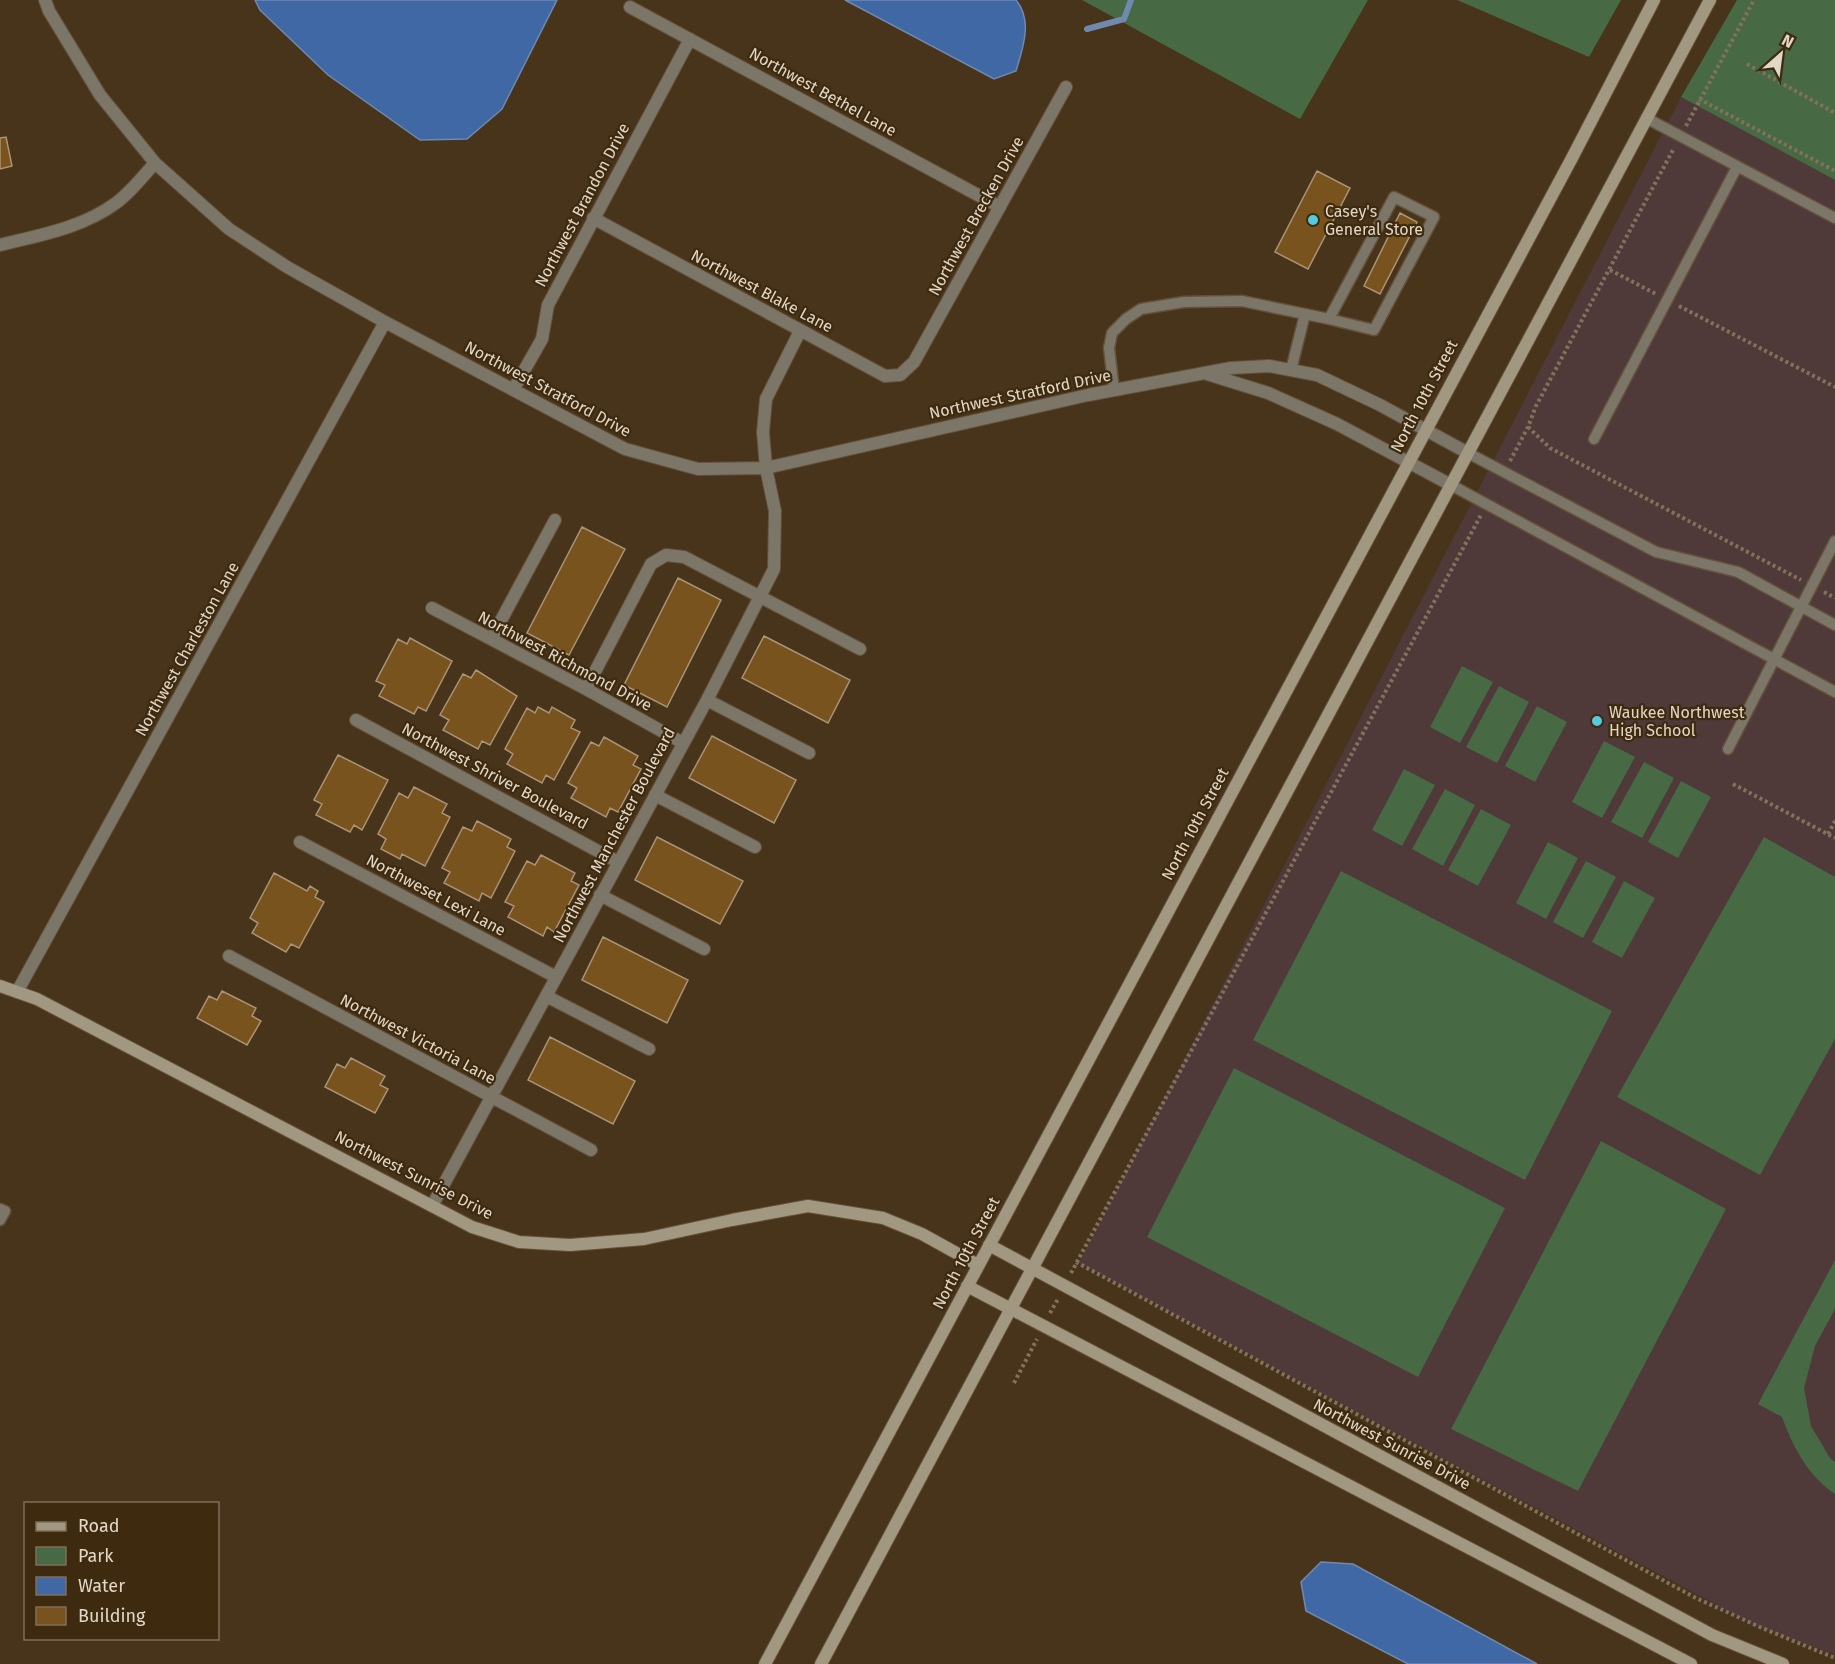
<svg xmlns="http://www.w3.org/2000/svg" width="1835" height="1664" font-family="'Fira Sans',sans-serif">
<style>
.education{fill:#4f3939}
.green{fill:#476944}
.water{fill:#3f68a4;stroke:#7089ae;stroke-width:1.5}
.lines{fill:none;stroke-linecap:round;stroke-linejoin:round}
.stream{stroke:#7089ae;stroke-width:6}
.building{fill:#78531d;stroke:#aa9376;stroke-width:1.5}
.lane-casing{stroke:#635139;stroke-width:13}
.street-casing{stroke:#635139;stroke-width:14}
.secondary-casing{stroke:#635139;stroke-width:14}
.path{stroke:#82725c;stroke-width:4;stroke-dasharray:3 3;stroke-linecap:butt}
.lane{stroke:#7c7668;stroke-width:10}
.street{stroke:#7c7668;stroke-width:12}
.secondary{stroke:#a29882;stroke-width:12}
.poi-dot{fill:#55cadf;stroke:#3d2a0f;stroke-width:2}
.labels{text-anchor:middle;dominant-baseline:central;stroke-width:4.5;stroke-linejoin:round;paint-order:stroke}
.street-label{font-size:16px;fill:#e2d6c7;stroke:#3d2a0f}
.poi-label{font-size:16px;fill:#e2d6c7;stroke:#3d2a0f;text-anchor:start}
</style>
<rect width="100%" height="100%" fill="#47341a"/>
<!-- education -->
<path class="education" d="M1681 97 1835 180V1655L1756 1626 1079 1263Z"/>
<!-- green -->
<path class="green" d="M1082 0H1368L1300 119Z
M1457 0H1621L1589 57Z
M1737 0H1835V180L1681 97Z
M1462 666 1493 682 1460 743 1430 727Z
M1499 686 1529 702 1497 763 1466 747Z
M1537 706 1567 722 1535 782 1505 766Z
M1604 741 1635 757 1602 818 1572 802Z
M1644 762 1674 778 1642 838 1611 822Z
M1404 769 1435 785 1402 846 1372 830Z
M1681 781 1711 797 1678 858 1648 842Z
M1445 789 1475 805 1443 866 1412 849Z
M1481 809 1511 825 1478 886 1448 870Z
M1764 837 1835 877V1039L1760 1175 1617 1097Z
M1548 842 1578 858 1546 919 1516 903Z
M1586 861 1616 877 1583 938 1553 922Z
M1341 871 1612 1011 1525 1180 1253 1040Z
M1624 881 1655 898 1622 958 1592 942Z
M1234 1068 1505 1208 1418 1377 1147 1237Z
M1601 1141 1726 1209 1578 1491 1451 1429Z
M1835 1260V1309L1815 1346 1804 1388 1811 1426 1830 1458 1835 1462V1494C1808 1476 1793 1447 1782 1417L1758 1404Z"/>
<!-- water -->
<path class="water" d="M255 0H557L502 109 467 139 420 140 328 75 260 10Z
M845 0H1016C1033 20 1023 48 1016 71L994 79Z
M1321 1562 1353 1564 1537 1664H1408L1306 1611 1301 1582Z"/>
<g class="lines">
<!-- stream -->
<path class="stream" d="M1087 29 1124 19 1131 0"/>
</g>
<!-- building -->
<path class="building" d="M6 137 12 166 0 169V138Z
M1317 171 1350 188 1308 269 1275 252Z
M1400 213 1417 222 1380 294 1364 286Z
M582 527 625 549 569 655 527 633Z
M678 578 721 600 667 707 624 685Z
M764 636 850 680 828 723 742 678Z
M410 638 452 661 426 711 418 707 414 714 379 696 385 685 376 681 398 639 407 644Z
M476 670 517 696 490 745 482 741 478 749 443 730 449 720 440 715 463 674 471 678Z
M538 707 549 713 552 707 575 720 571 728 580 732 554 780 546 775 542 783 507 764 513 754 505 749 527 708 535 713Z
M712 736 796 780 774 823 689 778Z
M604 737 638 756 633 765 641 769 618 812 610 808 606 817 571 798 577 788 568 783 591 742 599 746Z
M338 755 388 780 362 830 354 825 350 832 316 815 322 804 314 800Z
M414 787 447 804 442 813 450 817 425 866 402 854 400 859 381 849 386 839 378 834 399 793 408 798Z
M477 821 511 839 507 847 515 851 491 898 482 893 479 901 444 883 450 872 442 868 463 827 472 831Z
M657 837 743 881 720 924 635 880Z
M541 855 575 873 571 881 579 885 554 932 547 927 543 936 508 917 514 906 505 902 527 861 535 865Z
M274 873 307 891 310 886 318 891 315 897 324 902 299 948 291 944 286 952 252 933 258 923 250 918Z
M603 937 688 980 667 1023 582 980Z
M222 991 256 1008 252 1016 261 1021 247 1045 197 1018 209 996 217 1000Z
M550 1037 635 1081 613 1124 528 1080Z
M351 1058 385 1076 380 1085 388 1089 375 1113 325 1087 337 1064 345 1068Z"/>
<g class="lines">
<defs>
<path id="lane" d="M1646 118 1835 218
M1291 370 1305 314 1329 319 1394 197 1434 217 1374 330 1329 319
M1114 390 1109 348 1112 333 1126 319 1141 309 1184 302 1242 301 1305 314
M1594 439 1737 167
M1468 453 1656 552 1738 572 1835 625
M1451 485 1835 692
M1728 749 1835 541
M0 1209 5 1211 0 1220"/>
<path id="street" d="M45 0 49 11 100 95 155 163 229 229 287 267 385 322 625 449 698 469 766 468 1088 395 1231 368 1269 366 1317 375 1380 405 1468 453
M630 7 1000 207
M593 218 885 376 900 375 914 362 1066 87
M0 245C40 235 82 228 116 203 131 192 143 176 155 163
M1207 374 1268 393 1337 424 1451 485
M513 390 542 339 548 305 690 39
M432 608 586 689 683 743
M491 639 555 520
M586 689 651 564 666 555 684 557 860 649
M707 700 809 753
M356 720 618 862
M655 795 755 847
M300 842 556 977
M600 895 704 949
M229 956 591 1150
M17 992 385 322
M546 996 649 1049
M432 1206 707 700 774 569 775 511 766 468 763 432 766 399 800 331"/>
<path id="secondary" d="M0 986 37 999 472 1227 519 1242 570 1245 644 1239 732 1220 808 1206 883 1218 922 1234 978 1265
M989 1245 1712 1635 1783 1664
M967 1286 1691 1664
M765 1664 1572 158 1654 0
M821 1664 1710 0"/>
</defs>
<!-- lane casing -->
<use href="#lane" class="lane-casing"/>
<!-- street casing -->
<use href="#street" class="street-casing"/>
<!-- secondary casing -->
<use href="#secondary" class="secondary-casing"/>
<!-- path -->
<path class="path" d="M1747 64 1835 113
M1699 99 1835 171
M1686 126 1754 0
M1610 270 1656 294
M1679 306 1835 387
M1528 427 1550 448 1801 580
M1510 461 1528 427 1536 406 1674 148
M1824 592 1835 598
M1733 784 1835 838
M1828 834 1835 821
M1076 1262 1694 1597 1762 1628 1835 1658
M1071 1273 1481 515
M1050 1313 1058 1299
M1014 1383 1037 1339"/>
<!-- lane -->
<use href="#lane" class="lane"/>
<!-- street -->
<use href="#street" class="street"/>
<!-- secondary -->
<use href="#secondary" class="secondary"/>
</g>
<!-- markers -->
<g class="poi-dot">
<circle cx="1313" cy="220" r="6"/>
<circle cx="1597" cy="721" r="6"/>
</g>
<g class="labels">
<!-- street labels -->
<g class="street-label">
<text transform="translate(823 92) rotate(29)">Northwest Bethel Lane</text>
<text transform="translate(582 205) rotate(-62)">Northwest Brandon Drive</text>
<text transform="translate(976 216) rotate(-61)">Northwest Brecken Drive</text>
<text transform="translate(762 291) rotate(28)">Northwest Blake Lane</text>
<text transform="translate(548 389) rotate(28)">Northwest Stratford Drive</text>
<text transform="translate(1020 394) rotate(-12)">Northwest Stratford Drive</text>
<text transform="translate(1424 396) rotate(-62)">North 10th Street</text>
<text transform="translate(187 649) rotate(-61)">Northwest Charleston Lane</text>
<text transform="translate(565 661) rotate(28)">Northwest Richmond Drive</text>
<text transform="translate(495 776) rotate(28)">Northwest Shriver Boulevard</text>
<text transform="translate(1195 824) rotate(-62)">North 10th Street</text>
<text transform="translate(614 835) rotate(-62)">Northwest Manchester Boulevard</text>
<text transform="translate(436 895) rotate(28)">Northweset Lexi Lane</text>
<text transform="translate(418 1039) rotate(28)">Northwest Victoria Lane</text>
<text transform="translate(414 1175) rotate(27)">Northwest Sunrise Drive</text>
<text transform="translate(966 1253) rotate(-62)">North 10th Street</text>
<text transform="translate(1392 1444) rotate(28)">Northwest Sunrise Drive</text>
</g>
<!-- poi labels -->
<g class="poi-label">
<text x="1325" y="211">Casey's<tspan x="1325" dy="18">General Store</tspan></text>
<text x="1609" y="712">Waukee Northwest<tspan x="1609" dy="18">High School</tspan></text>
</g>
</g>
<!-- legend -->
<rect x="24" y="1502" width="195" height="138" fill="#3d2a0f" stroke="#7f6f59" stroke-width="1.5"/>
<rect x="36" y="1522" width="30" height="9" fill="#a29882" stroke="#7f6f59" stroke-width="1.5"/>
<text x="78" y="1532" font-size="18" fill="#e2d6c7">Road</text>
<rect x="36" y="1547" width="30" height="18" fill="#476944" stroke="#7f6f59" stroke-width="1.5"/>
<text x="78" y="1562" font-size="18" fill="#e2d6c7">Park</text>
<rect x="36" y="1577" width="30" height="18" fill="#3f68a4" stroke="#7f6f59" stroke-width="1.5"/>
<text x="78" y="1592" font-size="18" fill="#e2d6c7">Water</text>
<rect x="36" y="1607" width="30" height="18" fill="#78531d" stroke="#7f6f59" stroke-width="1.5"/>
<text x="78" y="1622" font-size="18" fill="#e2d6c7">Building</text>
<!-- north arrow -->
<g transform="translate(1781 54) rotate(28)" stroke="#3d2a0f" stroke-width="4.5" paint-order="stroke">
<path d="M0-4.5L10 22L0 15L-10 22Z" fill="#e2d6c7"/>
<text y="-9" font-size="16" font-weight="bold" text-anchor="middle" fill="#e2d6c7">N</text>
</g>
</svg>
